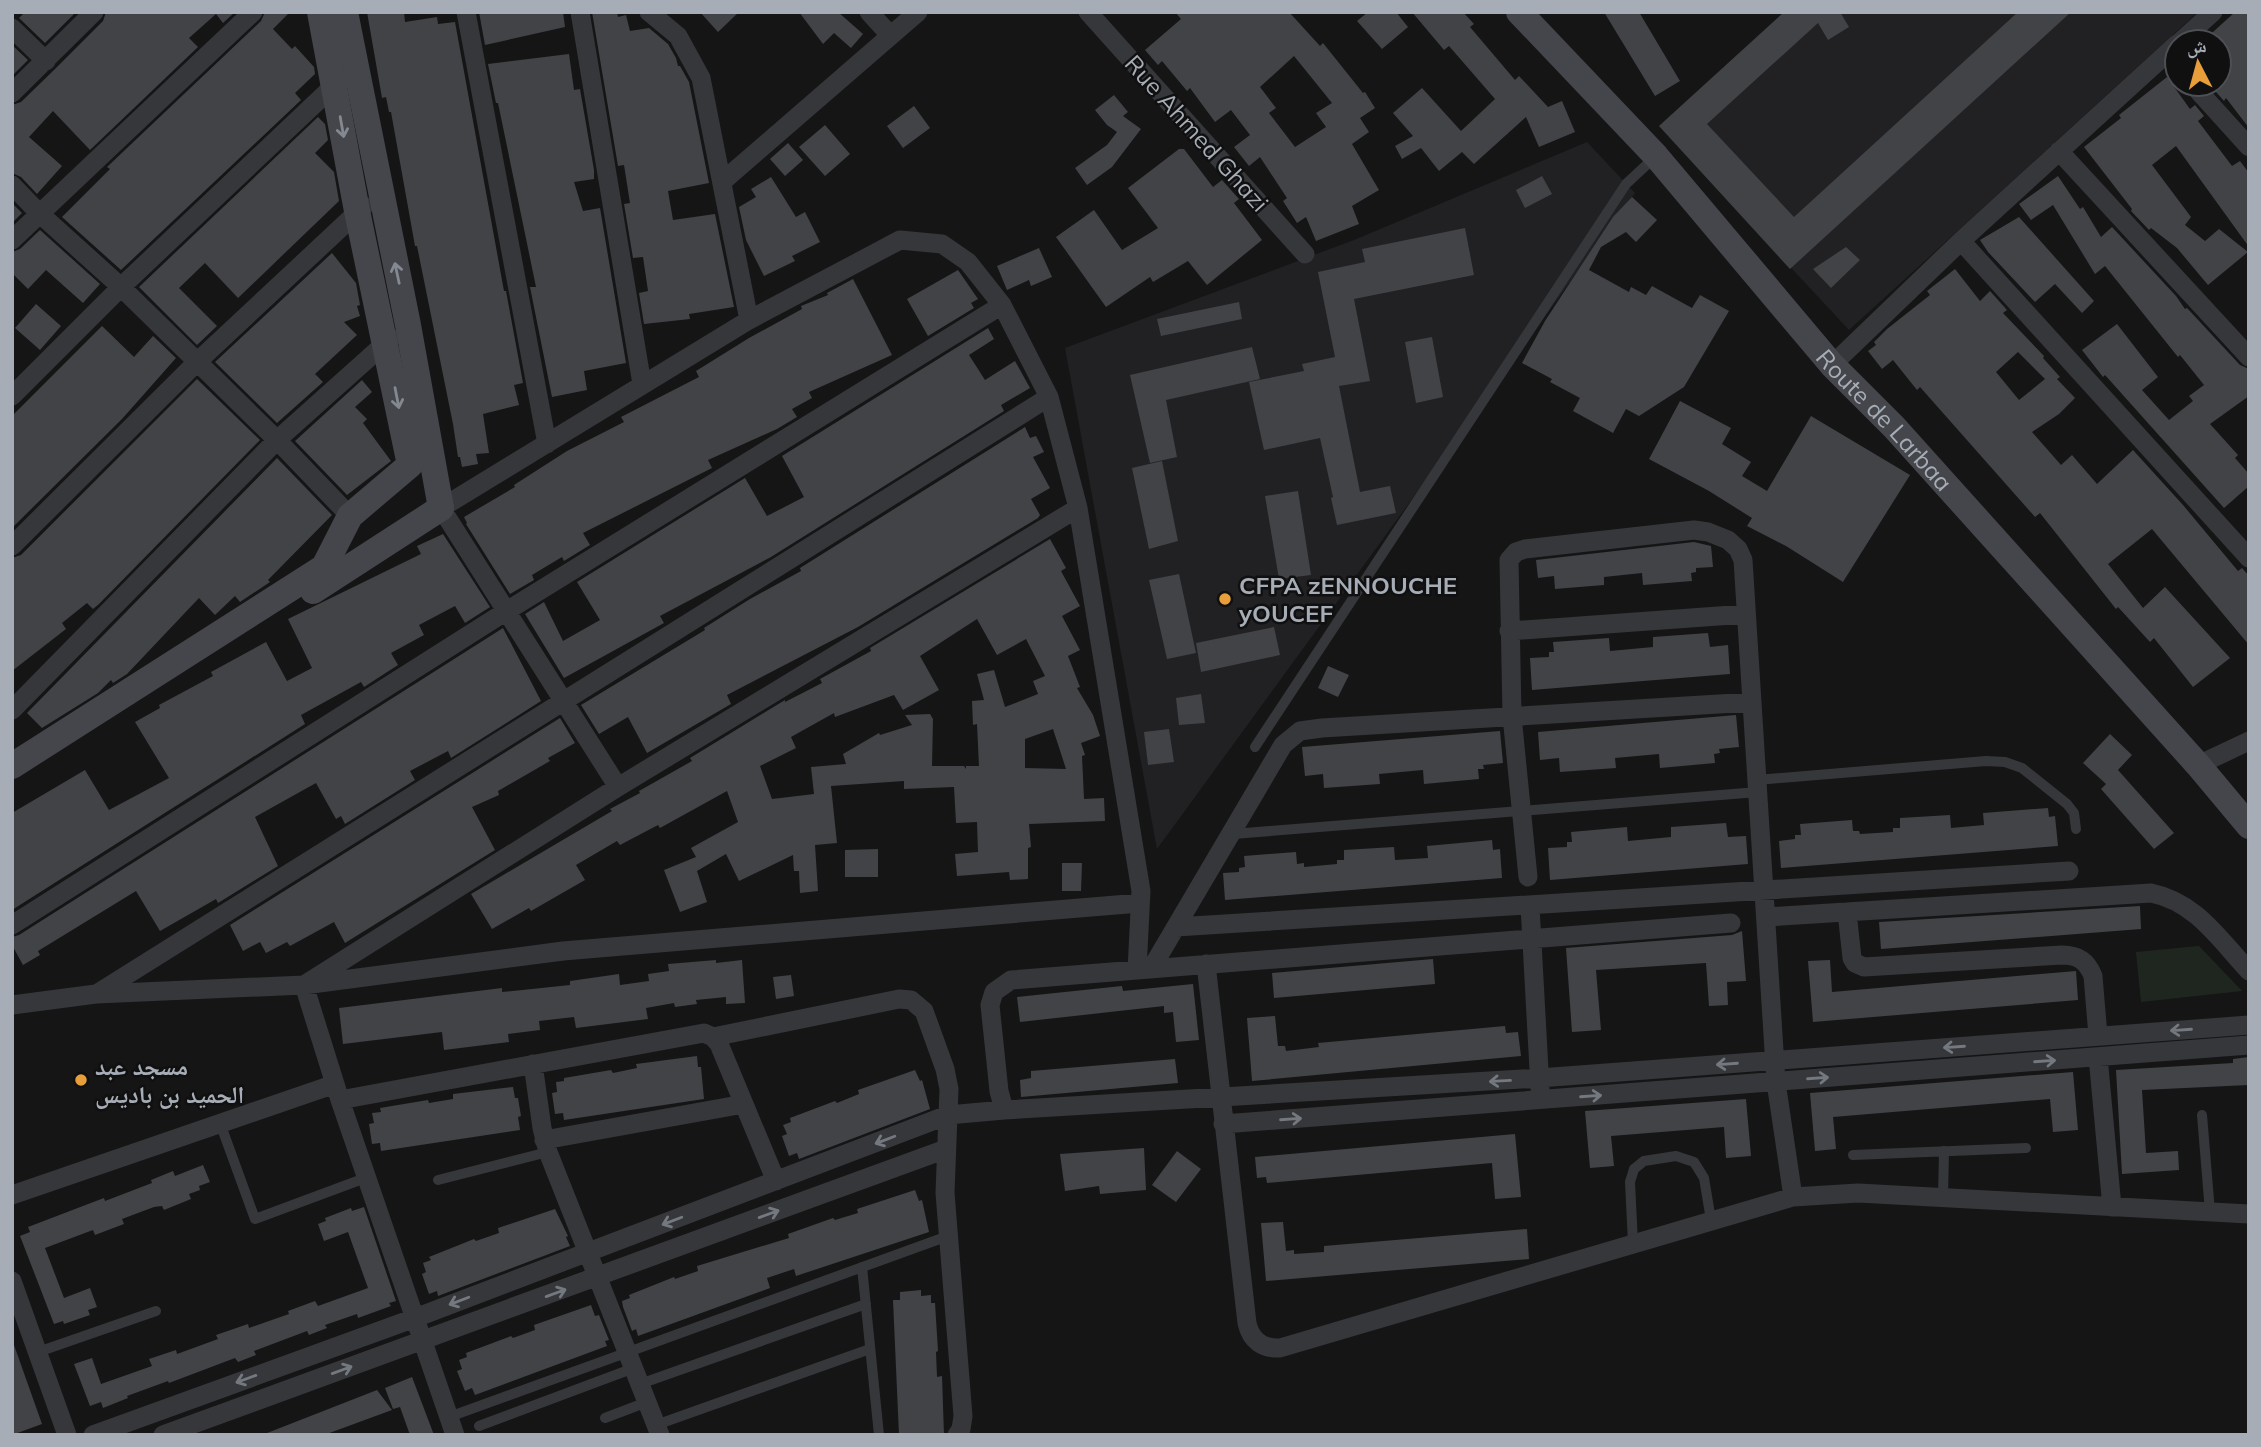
<svg xmlns="http://www.w3.org/2000/svg" width="2261" height="1447" font-family="Mulish,'Noto Naskh Arabic',sans-serif">
<style>
.built{fill:#212123}
.green{fill:#1f261f}
.building{fill:#414346;fill-rule:evenodd}
.lines{fill:none;stroke-linecap:round;stroke-linejoin:round}
.lane{stroke:#36373b;stroke-width:10}
.street{stroke:#36373b;stroke-width:19}
.secondary{stroke:#44464b;stroke-width:26}
.oneway{stroke:#848991}
.oneway2{stroke:#74787f}
.poi-dot{fill:#e79e3b;stroke:#101011;stroke-width:2.5}
.labels{text-anchor:middle;dominant-baseline:central;stroke-width:5;stroke-linejoin:round;paint-order:stroke}
.street-label{font-size:24px;fill:#a7adb6;stroke:#101011}
.poi-label{font-size:24px;font-weight:bold;fill:#a7adb6;stroke:#101011;text-anchor:start}
</style>
<rect width="100%" height="100%" fill="#151516"/>
<!-- built -->
<path class="built" d="M1784 12H2198L1849 330 1659 126Z
M1587 142 1635 193 1157 849 1065 348 1354 240Z"/>
<!-- green -->
<path class="green" d="M2199 946 2242 991 2141 1002 2136 952Z"/>
<!-- building -->
<path class="building" d="M25 12H76L45 43 19 18Z
M106 12H235L223 23 216 14 189 38 198 47 90 150 53 111 29 137 62 166 37 194 21 177 12 173V105L21 102 54 70 103 21Z
M265 12H290L273 29 292 49 295 46 314 67 315 74 295 93 301 100 121 270 62 217 110 169 107 167 261 21Z
M367 12H404L405 22 437 17 438 24 455 22 504 291H506L523 383 514 385 519 405 483 414 489 453 476 454 478 464 462 467 460 457H458L453 424 417 246H415L391 112H389L386 97 382 98Z
M479 12H563L565 27 485 45Z
M592 12H617L618 17 626 15 630 31 649 28 668 44 676 58 678 66H680L689 82 709 183 668 191 673 220 715 214 734 307 689 314 690 319 644 324 639 293 648 291 643 257 633 258 624 204 630 203 624 165 618 166Z
M700 12H739L718 32Z
M799 12H838L863 34 851 48 834 33 823 44Z
M1175 12H1289L1320 46 1323 43 1363 93 1365 92 1375 108 1360 118 1369 132 1352 144 1379 190 1352 206 1359 224 1316 241 1306 217 1297 223 1283 201 1287 198 1260 157 1249 166 1234 147 1250 135 1231 110 1215 122 1190 88 1187 91 1162 61 1158 65 1145 50 1181 19ZM1294 56 1332 103 1316 113 1326 127 1295 147 1269 113 1276 108 1260 87Z
M1368 12H1396L1408 27 1382 49 1357 21Z
M1412 12H1463L1474 24 1470 27 1515 80 1519 76 1548 107 1562 101 1575 132 1539 147 1526 117 1474 164 1462 152 1439 171 1421 148 1402 159 1395 146 1413 136 1393 113 1422 88 1461 131 1495 99 1449 46 1444 50Z
M1604 12H1639L1680 81 1655 96Z
M1784 12H1840L1849 27 1828 40 1818 23 1707 124 1794 217 2018 12H2071L1790 269 1659 126Z
M2235 12H2249V128L2226 98 2224 101 2209 84H2219V42H2202Z
M12 45 28 60 12 76Z
M569 54 574 90 580 89 594 170V179L574 182 583 211 600 208 626 363 584 371 587 390 552 397 530 287H536L498 103H496L488 64Z
M2167 77 2190 109 2195 105 2204 116 2198 121 2232 166 2240 161 2249 173V247L2176 146 2152 165 2191 217 2185 225 2205 241 2219 229 2248 252 2208 285 2177 248 2151 228 2149 230 2131 211 2132 209 2084 147 2121 118 2119 115Z
M1114 95 1128 112 1123 116 1141 129 1112 167 1087 185 1075 168 1107 145 1117 132 1107 125 1095 110Z
M914 106 930 128 903 148 887 126Z
M318 117 325 124 328 140 315 153 334 172 339 201 238 298 205 263 179 288 217 326 197 345 139 287Z
M825 125 850 154 825 176 799 147Z
M788 143 803 160 785 176 770 159Z
M1179 149H1184L1213 187 1222 180 1239 199 1234 203 1262 240 1207 285 1188 261 1153 282 1150 277 1106 307 1056 237 1094 210 1122 250 1158 228 1128 188Z
M1542 176 1552 194 1525 208 1516 190Z
M2058 176 2080 209 2083 207 2101 237 2112 227 2176 296 2185 309 2187 308 2240 365 2249 369V396L2210 424 2238 455 2235 458 2249 474V486L2224 508 2105 375 2103 377 2082 350 2117 324 2158 377 2142 390 2169 420 2193 401 2189 396 2204 385 2180 355 2178 357 2105 266 2095 274 2053 205 2031 220 2019 204Z
M771 177 796 217 805 212 820 242 792 256 795 261 764 276 746 240 739 207 756 197 751 189Z
M1632 197 1657 220 1636 242 1626 232 1601 247 1589 270 1629 292 1631 287 1646 295 1652 286 1692 308 1700 295 1729 311 1684 387 1639 416 1626 409 1613 433 1573 411 1580 398 1550 382 1552 379 1522 363 1545 321 1613 217Z
M12 203 22 213 12 223Z
M2019 217 2094 301 2082 313 2055 284 2035 302 1988 252 1980 240Z
M1465 228 1474 275 1354 299 1370 381 1339 386 1360 492 1390 486 1396 513 1337 525 1331 498 1333 497 1320 438 1264 450 1249 382 1304 371 1302 364 1335 357 1318 272 1365 262 1362 249Z
M40 230 100 284 83 303 46 270 28 289 12 273V252L20 249Z
M1846 247 1860 260 1831 288 1813 269Z
M1039 248 1052 277 1031 286 1029 280 1007 290 997 266Z
M332 253 356 283 360 305 357 306 360 316 344 322 357 335 315 374 323 382 277 423 215 362Z
M1955 269 1980 301 1990 291 2007 310 2003 313 2044 356 2043 358 2060 377 2057 379 2075 398 2059 414 2032 432 2061 465 2072 455 2097 484 2133 450 2183 505 2238 571 2242 568 2249 576V645L2152 529 2108 564 2143 608 2165 587 2230 658 2193 687 2154 638 2150 642 2118 607 2116 609 2040 513 2035 517 1920 387 1917 390 1893 360 1882 369 1868 351 1876 345 1874 342 1887 329 1930 295 1927 291ZM2018 352 2045 379 2019 400 1996 372Z
M958 270 978 299 971 303 974 308 928 336 907 299Z
M853 279 892 355 809 392 812 398 792 409 797 417 777 429 708 460 712 468 583 533 590 545 564 561 562 557 532 575 534 580 510 594 466 524 467 523 464 517 515 487 514 485 567 451 624 422 621 417 699 377 696 371 749 338 802 309 801 306 828 295 827 293Z
M1239 302 1242 319 1161 336 1157 319Z
M36 304 61 326 40 350 15 328Z
M102 326 134 357 153 336 176 358 122 419 12 528V416Z
M988 328 994 339 969 355 985 380 1015 361 1030 388 1001 405 1004 411 771 557 660 616 664 623 564 678 525 614 544 602 563 641 600 620 577 582 745 478 767 516 804 497 782 456Z
M1432 337 1443 397 1416 403 1405 342Z
M1252 347 1260 379 1166 400 1177 457 1150 463 1130 375Z
M197 379 260 440 99 604 93 609 87 603 62 623 66 629 12 671V558L21 555Z
M362 380 372 392 355 407 367 419 363 423 391 461 347 495 295 441Z
M1680 401 1731 428 1722 444 1751 462 1742 476 1767 491 1811 416 1910 475 1843 582 1786 546 1747 526 1752 518 1709 491 1649 459Z
M1025 427 1030 438 1036 436 1044 452 1033 457 1050 488 1031 499 1040 515 1038 518 858 627 727 695 731 704 647 753 628 717 599 734 581 705 705 630 704 628 750 599 801 571 800 568Z
M277 458 332 515 268 580 270 582 240 602 235 596 215 615 199 598 127 674 113 683 111 680 98 693 42 728 27 713Z
M1162 461 1178 541 1149 549 1132 468Z
M1298 491 1311 575 1279 579 1265 496Z
M443 534 490 607 465 623 455 606 419 625 424 635 391 653 398 665 364 687 361 682 301 715 305 724 12 910V813L85 770 109 810 169 778 135 722 160 708 159 705 213 676 211 672 266 642 287 681 312 668 288 619 421 554 417 546Z
M1050 539 1066 568 1061 571 1080 606 1062 616 1080 650 1068 656 1080 687 1077 688 1093 715 1100 736 1081 743 1085 755 1082 756 1084 799 1104 798 1105 821 1029 824 1031 847 1028 848V879L1010 880 1009 872 957 876 955 854 978 852 977 822 956 823 954 787 904 789V781L831 786 837 843 815 845 818 891 800 893 799 871H794L793 855 739 881 726 854 697 871 707 902 680 912 664 870 696 857 691 848 738 822 727 791 660 828 658 825 620 845 617 841 576 865 585 880 531 911 529 908 492 929 471 894 612 811 610 809 640 793 639 791 692 761 690 758 785 700V702L822 683 820 679 871 651 870 648ZM977 619 997 655 1026 639 1045 676 1033 681 1038 694 1005 707 994 670 977 674 984 700 972 701 973 725 977 724 979 766H966V769L964 766H932L933 719 930 714 905 715 912 725 880 735 879 733 843 754 846 764 811 767 814 794 772 799 760 766 796 748 791 737 834 713 835 717 894 695 903 710 939 690 920 656ZM1053 729 1066 769 1025 768V739Z
M1694 542 1711 546 1713 567 1696 568V572L1691 573 1692 581 1643 585 1642 573 1604 577V585L1555 589 1554 576 1538 578 1536 560Z
M1179 574 1196 653 1167 659 1149 580Z
M1274 627 1280 655 1201 672 1196 643Z
M503 628 541 701 451 758 448 751 410 771 415 780 345 824 341 816 336 819 316 783 255 817 278 866 218 903 216 899 160 931 136 891 38 951 40 955 23 965 12 945V937L19 935Z
M1708 633 1710 647 1728 645 1730 674 1532 690 1530 658 1549 657V652H1554L1553 642 1609 638 1610 651 1653 647V637Z
M1328 666 1349 675 1338 697 1318 688Z
M1201 694 1205 723 1179 725 1176 698Z
M1736 715 1739 747 1719 749 1720 753 1714 754 1715 763 1660 768 1659 754 1615 758 1616 768 1560 772 1559 758 1540 760 1538 732Z
M560 718 575 743 548 758 550 761 498 791 499 795 472 807 495 850 345 943 334 922 290 946 287 942 266 953 260 942 243 951 230 925Z
M1169 729 1174 762 1148 765 1144 732Z
M1500 731 1503 763 1483 765 1484 769H1478L1479 779 1424 784 1423 770 1379 774 1380 784 1324 788 1323 774 1305 776 1302 747Z
M2110 734 2132 755 2118 770 2174 833 2154 849 2101 789 2106 784 2083 763Z
M2048 808 2049 817 2055 816 2058 846 1781 868 1779 841 1795 839V835H1801L1800 824 1852 820 1853 831H1859L1860 834 1893 832V828H1900V818L1950 815 1951 828 1984 825 1983 813Z
M1726 823 1728 837 1746 836 1748 864 1550 880 1548 848 1567 847V842H1572L1571 832 1627 827 1628 841 1671 837V827Z
M1492 840 1493 850 1500 849 1502 878 1225 900 1223 873 1239 872V868L1245 867 1244 856 1296 852 1297 864 1304 863V867L1337 864V860H1344V850L1394 847 1395 860 1428 858 1427 846Z
M878 849V877H845V850Z
M1062 863H1082L1081 891H1062Z
M2140 906 2141 929 1881 949 1879 922Z
M1742 931 1746 981 1727 982 1728 1005 1709 1006 1706 963 1596 970 1601 1030 1572 1032 1566 948 1732 935Z
M1433 959 1435 984 1274 998 1272 973Z
M716 960V963L742 960 745 1003 726 1004V997L696 1000 697 1004 675 1007 674 1003 646 1008 648 1019 576 1028 574 1017 539 1021 540 1030 508 1034 509 1042 444 1050 442 1032 343 1044 339 1008 502 988V992L570 985V981L619 974 620 985 649 981 648 974 669 971 668 964Z
M1830 960 1832 992 2076 971 2078 1000 1813 1022 1808 961Z
M791 975 794 996 776 999 773 977Z
M1193 984 1199 1040 1176 1042 1173 1012 1164 1013V1006L1020 1022 1017 997 1122 986 1123 991Z
M1275 1016 1278 1046H1285L1286 1051 1319 1047 1318 1043 1505 1026 1506 1033 1518 1032 1521 1056 1252 1081 1247 1018Z
M697 1056 698 1067H701L704 1099 564 1120 563 1113 555 1114 552 1093 557 1092 556 1082 564 1081V1078L611 1070 613 1073 637 1068 636 1064Z
M2249 1057V1085L2142 1090 2146 1153 2178 1151 2179 1170 2122 1174 2116 1070 2233 1063V1059Z
M1175 1059 1178 1083 1021 1097 1020 1080 1031 1078V1071Z
M915 1070 920 1081 922 1080 930 1109 799 1159 797 1153 789 1156 782 1136 787 1134 783 1125 791 1122 790 1118 835 1101 837 1103 859 1094 858 1090Z
M2073 1072 2078 1130 2053 1132 2050 1099 1833 1117 1836 1149 1815 1151 1810 1093Z
M513 1087 515 1098H518L521 1116 518 1117 520 1130 381 1151 380 1143 372 1144 369 1124 374 1123 372 1113 381 1112 380 1108 428 1100 429 1103 453 1099V1094Z
M1746 1099 1751 1156 1726 1158 1724 1127 1611 1136 1614 1166 1590 1168 1585 1111Z
M1515 1134 1521 1197 1495 1199 1492 1163 1267 1183 1266 1177 1257 1178 1255 1157Z
M1144 1148 1146 1190 1100 1194 1099 1186 1065 1191 1060 1154Z
M1177 1151 1201 1169 1176 1202 1152 1185Z
M203 1165 210 1182 199 1186 200 1190 189 1194 191 1199 164 1210 162 1206 154 1207 122 1219 124 1224 95 1235 93 1230 45 1248 64 1298 90 1288 97 1307 88 1310 90 1315 64 1324 63 1321 54 1324 20 1236 30 1232 28 1227 83 1206 104 1198 105 1201 152 1183 151 1180 173 1171 175 1176Z
M915 1190 919 1201 922 1200 929 1232 796 1276 794 1269 767 1278 770 1288 638 1336 636 1329 632 1331 623 1307 622 1301 630 1298 629 1295 674 1277 675 1279 698 1271 697 1266 789 1238 788 1234 833 1218 835 1220 858 1213 857 1209Z
M364 1207 396 1301 389 1303 391 1306 358 1318 357 1314 325 1325 327 1328 309 1335 307 1331 254 1351 256 1355 238 1362 235 1358 169 1383 168 1381 127 1396 128 1398 103 1408 101 1402 90 1406 74 1364 92 1358 101 1384 152 1366 149 1359 176 1350 177 1354 218 1339 216 1335 248 1324 249 1328 289 1314 288 1311 315 1301 318 1306 368 1288 348 1232 324 1241 318 1224 326 1221 325 1218 351 1208 352 1211Z
M555 1209 568 1236 566 1237 570 1246 438 1296 437 1291 429 1294 422 1274 426 1272 423 1263 431 1260 429 1257 474 1239 476 1241 499 1233 498 1228Z
M1283 1222 1286 1251 1294 1250V1254L1324 1252V1246L1527 1229 1529 1259 1266 1281 1261 1223Z
M921 1290V1296L931 1295V1303H935L938 1351 936 1352 937 1377 942 1376 944 1435H899L893 1300H900V1292Z
M591 1305 595 1316 599 1315 609 1340 605 1341 607 1346 475 1395 472 1388 465 1391 457 1371 462 1369 459 1360 467 1357 466 1353 511 1336 513 1338 535 1330 534 1325Z
M14 1345 42 1424 12 1435V1346Z
M412 1377 434 1435H410L400 1407 393 1409 385 1388Z
M377 1390 392 1410 324 1435H262Z"/>
<g class="lines">
<!-- lane -->
<path class="lane" d="M1255 747 1626 184 1655 157
M1757 780 1986 761 2005 762 2022 768 2067 804 2074 813 2076 829
M1233 834 1758 792
M2202 1115 2210 1212
M220 1123 255 1219 368 1177
M1853 1155 2026 1148
M438 1180 548 1152
M1943 1198 1944 1151
M1633 1243 1630 1182 1634 1169 1644 1161 1676 1156 1694 1162 1704 1178 1711 1220
M862 1267 879 1435
M38 1352 156 1311
M640 1384 866 1304
M449 1417 948 1236
M605 1418 647 1402
M656 1425 870 1349
M479 1426 634 1368"/>
<!-- street -->
<path class="street" d="M466 12 547 444
M580 12 642 384
M649 12 678 36 701 78 749 320
M869 12 890 35
M1088 12 1305 254
M12 28 46 61
M2180 42 2213 12
M2192 84 2249 147
M12 93 94 12
M2059 151 2249 357
M723 181 918 12
M12 185 39 213 121 287 277 440 350 516
M12 240 253 12
M1961 241 2249 558
M1832 365 1961 241 2177 44
M12 396 121 287 342 78
M12 546 196 363 364 206
M1509 631 1746 614
M12 710 277 440 391 338
M2198 765 2249 741
M618 787 441 508 749 320 900 240 942 244 968 262 1002 305 1049 397 1078 508 1141 891 1137 970
M1528 877 1512 716 1509 560 1516 552 1525 549 1694 530 1708 532 1728 540 1738 549 1743 560 1776 1082 1793 1197
M1530 906 1540 1088
M1847 912 1852 958 1855 963 1864 967 2062 955C2078 955 2087 961 2093 976L2098 1036
M1766 917 2151 893C2196 902 2219 939 2249 971
M1731 923 1011 980 994 992 990 1005 999 1091 1004 1110 1539 1078 2249 1025
M12 925 505 612 1002 305
M1176 927 2069 871
M1206 964 1247 1323C1251 1341 1263 1349 1280 1348L1793 1197 1858 1193 2249 1214
M1151 969 1283 745 1300 731 1322 728 1752 702
M98 993 1049 397
M12 1005 96 994 304 985 618 787 1078 508
M713 1037 899 999 911 1000 924 1011 945 1069 949 1089 945 1193 963 1416 961 1429 957 1435
M2098 1057 2112 1207
M533 1064 542 1128 548 1152 660 1435
M340 1100 704 1033 713 1037 719 1044 776 1181
M1223 1124 2249 1045
M544 1140 744 1104
M12 1195 335 1084
M12 1281 67 1435
M93 1435 415 1318 948 1115 1004 1110
M163 1435 946 1149
M455 1435 340 1100 304 985 563 951 1140 903"/>
<!-- secondary -->
<g class="secondary">
<path d="M345 12 408 325 441 508"/>
<path id="s1" d="M1519 12 1656 156 1832 365 1894 427 2198 765 2249 826"/>
<path d="M313 591 441 508"/>
<path d="M12 766 324 567 350 516 410 465 357 211 320 12"/>
</g>
</g>
<!-- one-way arrows -->
<defs><path id="oneway-shaft" d="M-6 0H5M1.5-3L5.5 0L1.5 3" fill="none" stroke-width="1.6" stroke-linecap="round" stroke-linejoin="round" transform="scale(1.75)"/></defs>
<g class="oneway">
<use href="#oneway-shaft" transform="translate(342 127) rotate(80)"/>
<use href="#oneway-shaft" transform="translate(397 273) rotate(-102)"/>
<use href="#oneway-shaft" transform="translate(397 398) rotate(79)"/>
</g>
<g class="oneway2">
<use href="#oneway-shaft" transform="translate(2181 1030) rotate(176)"/>
<use href="#oneway-shaft" transform="translate(1954 1047) rotate(176)"/>
<use href="#oneway-shaft" transform="translate(2045 1061) rotate(-4)"/>
<use href="#oneway-shaft" transform="translate(1727 1064) rotate(176)"/>
<use href="#oneway-shaft" transform="translate(1818 1078) rotate(-4)"/>
<use href="#oneway-shaft" transform="translate(1500 1081) rotate(177)"/>
<use href="#oneway-shaft" transform="translate(1591 1096) rotate(-4)"/>
<use href="#oneway-shaft" transform="translate(1291 1119) rotate(-4)"/>
<use href="#oneway-shaft" transform="translate(885 1140) rotate(159)"/>
<use href="#oneway-shaft" transform="translate(769 1214) rotate(-20)"/>
<use href="#oneway-shaft" transform="translate(672 1221) rotate(159)"/>
<use href="#oneway-shaft" transform="translate(556 1293) rotate(-20)"/>
<use href="#oneway-shaft" transform="translate(459 1301) rotate(159)"/>
<use href="#oneway-shaft" transform="translate(342 1370) rotate(-20)"/>
<use href="#oneway-shaft" transform="translate(246 1379) rotate(160)"/>
</g>
<!-- markers -->
<g class="poi-dot">
<circle cx="1225" cy="599" r="7"/>
<circle cx="81" cy="1080" r="7"/>
</g>
<g class="labels">
<!-- street labels -->
<g class="street-label">
<text transform="translate(1197 133) rotate(48)">Rue Ahmed Ghazi</text>
<text stroke="none"><textPath href="#s1" startOffset="548">Route de Larbaa</textPath></text>
</g>
<!-- poi labels -->
<g class="poi-label">
<text x="1239" y="585">CFPA zENNOUCHE<tspan x="1239" dy="28">yOUCEF</tspan></text>
<text x="95" y="1066">مسجد عبد<tspan x="95" dy="28">الحميد بن باديس</tspan></text>
</g>
</g>
<!-- border -->
<rect width="2261" height="1447" fill="none" stroke="#a7adb6" stroke-width="28"/>
<!-- north arrow -->
<g transform="translate(2198 63) rotate(354)"><circle r="33" fill="#101011" stroke="#4c4f53" stroke-width="2"/>
<path d="M0-5L12 26L0 18L-12 26Z" fill="#e79e3b"/>
<text y="-10" font-size="19" font-weight="bold" text-anchor="middle" fill="#a7adb6">ش</text>
</g>
</svg>
